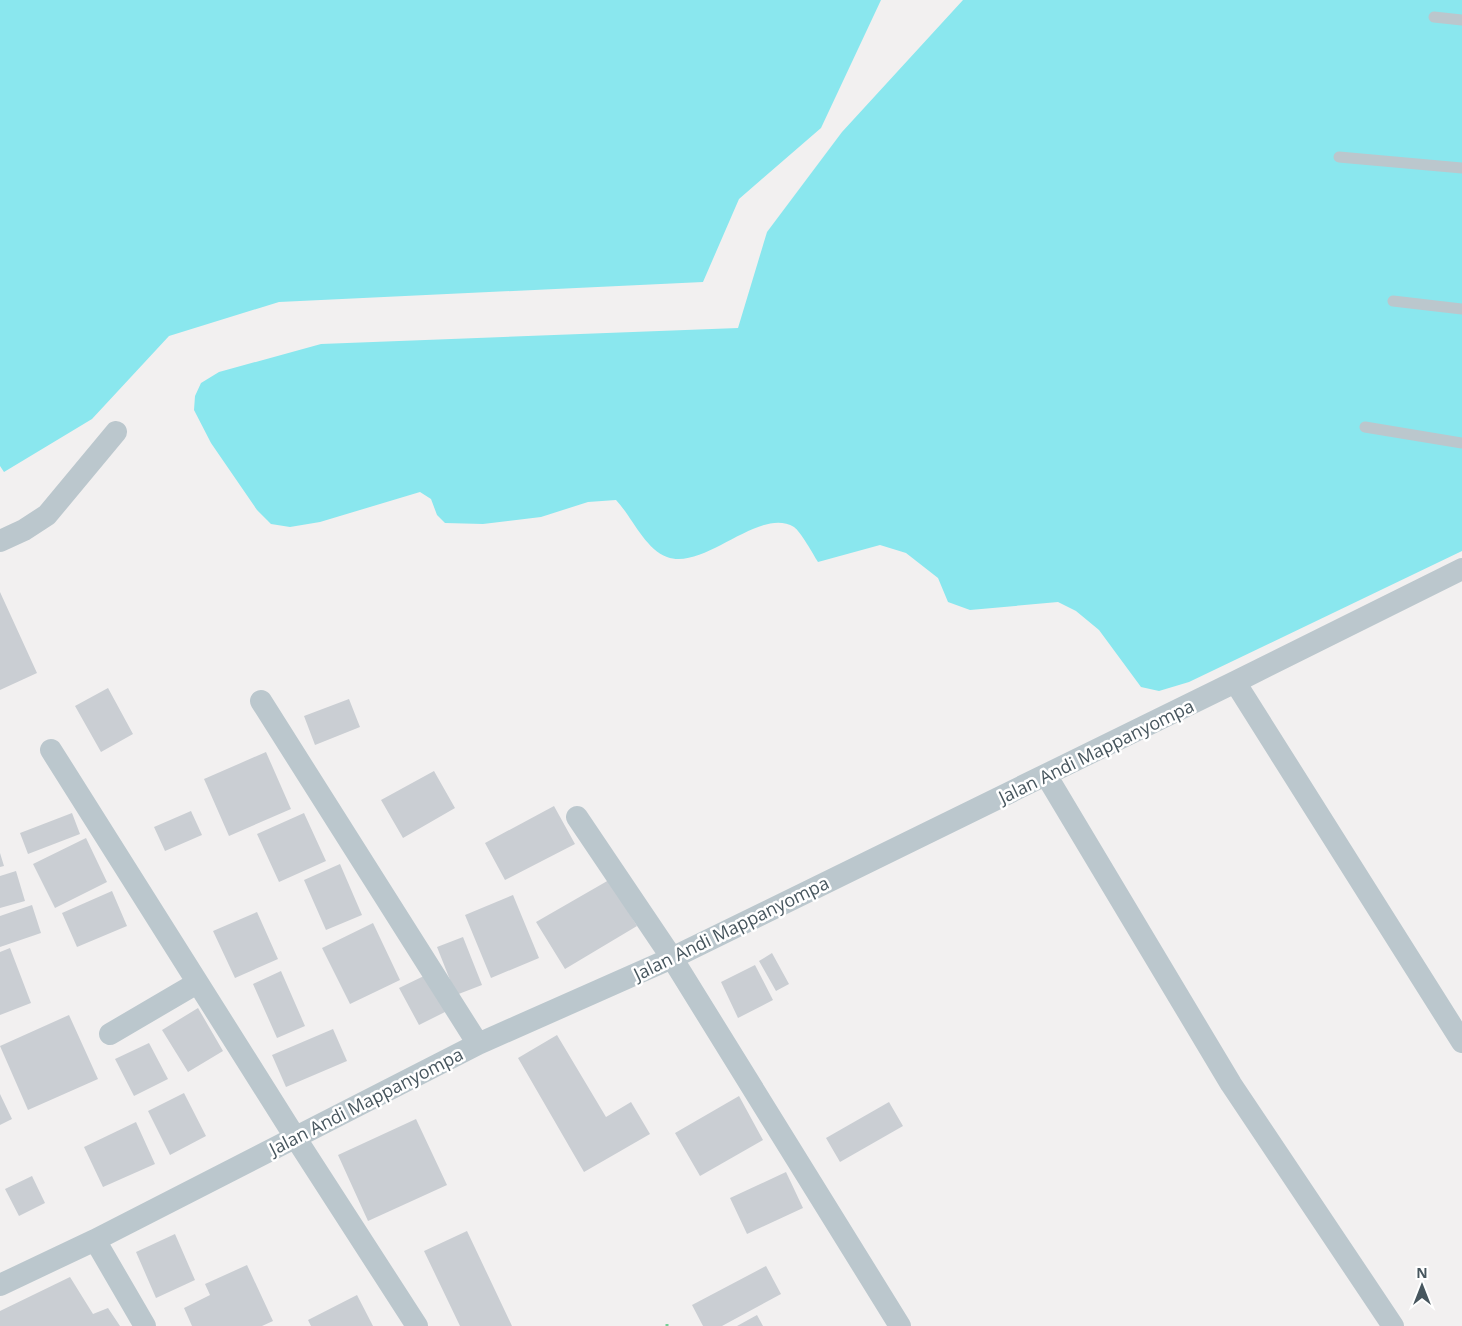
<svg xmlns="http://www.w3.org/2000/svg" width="1462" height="1326" font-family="'Open Sans',sans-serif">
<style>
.water{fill:#8ae7ee}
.building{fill:#caced3}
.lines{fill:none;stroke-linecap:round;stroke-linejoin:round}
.path{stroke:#75cf96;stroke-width:3;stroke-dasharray:4 2.5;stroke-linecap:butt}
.lane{stroke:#bbc7cd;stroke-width:11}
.street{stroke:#bbc7cd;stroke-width:22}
.labels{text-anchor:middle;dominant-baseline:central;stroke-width:5;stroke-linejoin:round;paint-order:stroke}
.street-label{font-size:18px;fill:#47565e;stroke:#fff}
</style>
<rect width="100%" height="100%" fill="#f2f0f0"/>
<!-- water -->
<path class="water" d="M0 0H881L821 128 739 199 703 282 279 302 169 336 92 419 4 472 0 466Z
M963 0H1462V551L1189 682 1159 691 1141 687 1099 630 1076 611 1058 602 970 610 948 602 938 578 906 553 880 545 818 562C813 554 801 532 794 527 759 506 705 571 667 557 645 549 632 517 616 500L588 502 541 517 483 524 445 523 437 515 431 499 420 492 320 522 290 527 271 524 257 510 211 443 194 410 195 396 201 383 219 372 321 344 738 328 767 232 842 132Z"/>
<!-- building -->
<path class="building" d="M0 592 37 673 0 690Z
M108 688 133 734 101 752 75 706Z
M349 699 360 727 315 745 304 716Z
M266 752 291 809 229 836 204 779Z
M434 771 455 808 403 838 381 800Z
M554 806 575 844 505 880 485 843Z
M191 811 202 835 165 851 154 827Z
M72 813 80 834 28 854 20 833Z
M304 813 326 861 279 882 257 834Z
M86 838 107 882 55 908 33 864Z
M0 853 4 866 0 867Z
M340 864 362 915 326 930 304 880Z
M16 871 25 901 0 908V876Z
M609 880 637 926 565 969 536 922Z
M112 891 127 926 77 947 62 913Z
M513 895 539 958 491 978 465 915Z
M32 905 41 933 0 947V916Z
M257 912 278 959 235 978 213 931Z
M373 923 400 980 350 1004 322 948Z
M463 937 482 985 456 995 437 947Z
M10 948 31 1003 0 1015V952Z
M772 953 789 984 776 991 759 961Z
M755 965 773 1000 738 1018 721 982Z
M281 971 305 1026 277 1038 253 984Z
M428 974 447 1011 419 1025 399 988Z
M198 1008 223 1051 188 1072 162 1030Z
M69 1015 98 1079 28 1110 0 1046Z
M333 1029 347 1061 286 1087 272 1055Z
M557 1035 606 1117 631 1102 650 1134 584 1172 518 1058Z
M149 1043 168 1079 134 1096 115 1059Z
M184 1093 206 1136 170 1155 148 1111Z
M0 1094 12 1119 0 1125Z
M739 1096 763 1140 700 1176 675 1133Z
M889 1102 903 1126 840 1162 826 1138Z
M416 1119 447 1185 368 1221 338 1155Z
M136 1122 155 1164 103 1187 84 1147Z
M786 1172 803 1208 747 1234 730 1198Z
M32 1176 45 1203 19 1216 5 1189Z
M467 1231 512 1326H460L424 1251Z
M175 1234 195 1280 156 1298 136 1252Z
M247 1265 273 1321 262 1326H192L184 1308 210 1295 205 1284Z
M766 1266 781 1294 722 1326H703L692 1305Z
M70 1277 93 1314 108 1308 120 1326H0V1311Z
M357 1295 373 1326H311L308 1320Z
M757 1315 763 1326H737Z"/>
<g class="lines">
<!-- path -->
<path class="path" d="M667 1324V1326"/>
<!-- lane -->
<path class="lane" d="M1434 17 1462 20
M1339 157 1462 168
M1393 301 1462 309
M1365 427 1462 443"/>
<!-- street -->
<path class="street" d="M0 541 24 530 47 515 116 432
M1235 682 1462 1042
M261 701 478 1044
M51 750 295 1137 417 1326
M1046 775 1231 1084 1393 1326
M577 817 672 958 900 1326
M110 1034 197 983
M95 1240 145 1326
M0 1285 95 1240 478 1044 672 958 1235 682 1462 569"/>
</g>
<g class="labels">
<!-- street labels -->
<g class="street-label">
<text transform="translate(1096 751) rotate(-26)">Jalan Andi Mappanyompa</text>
<text transform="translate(731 928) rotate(-26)">Jalan Andi Mappanyompa</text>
<text transform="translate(366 1101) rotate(-27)">Jalan Andi Mappanyompa</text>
</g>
</g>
<!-- north arrow -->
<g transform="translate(1422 1286)" stroke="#ffffff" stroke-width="4" paint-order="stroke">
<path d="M0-4L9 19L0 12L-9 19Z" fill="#47565e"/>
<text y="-8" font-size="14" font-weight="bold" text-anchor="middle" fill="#47565e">N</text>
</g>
</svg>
